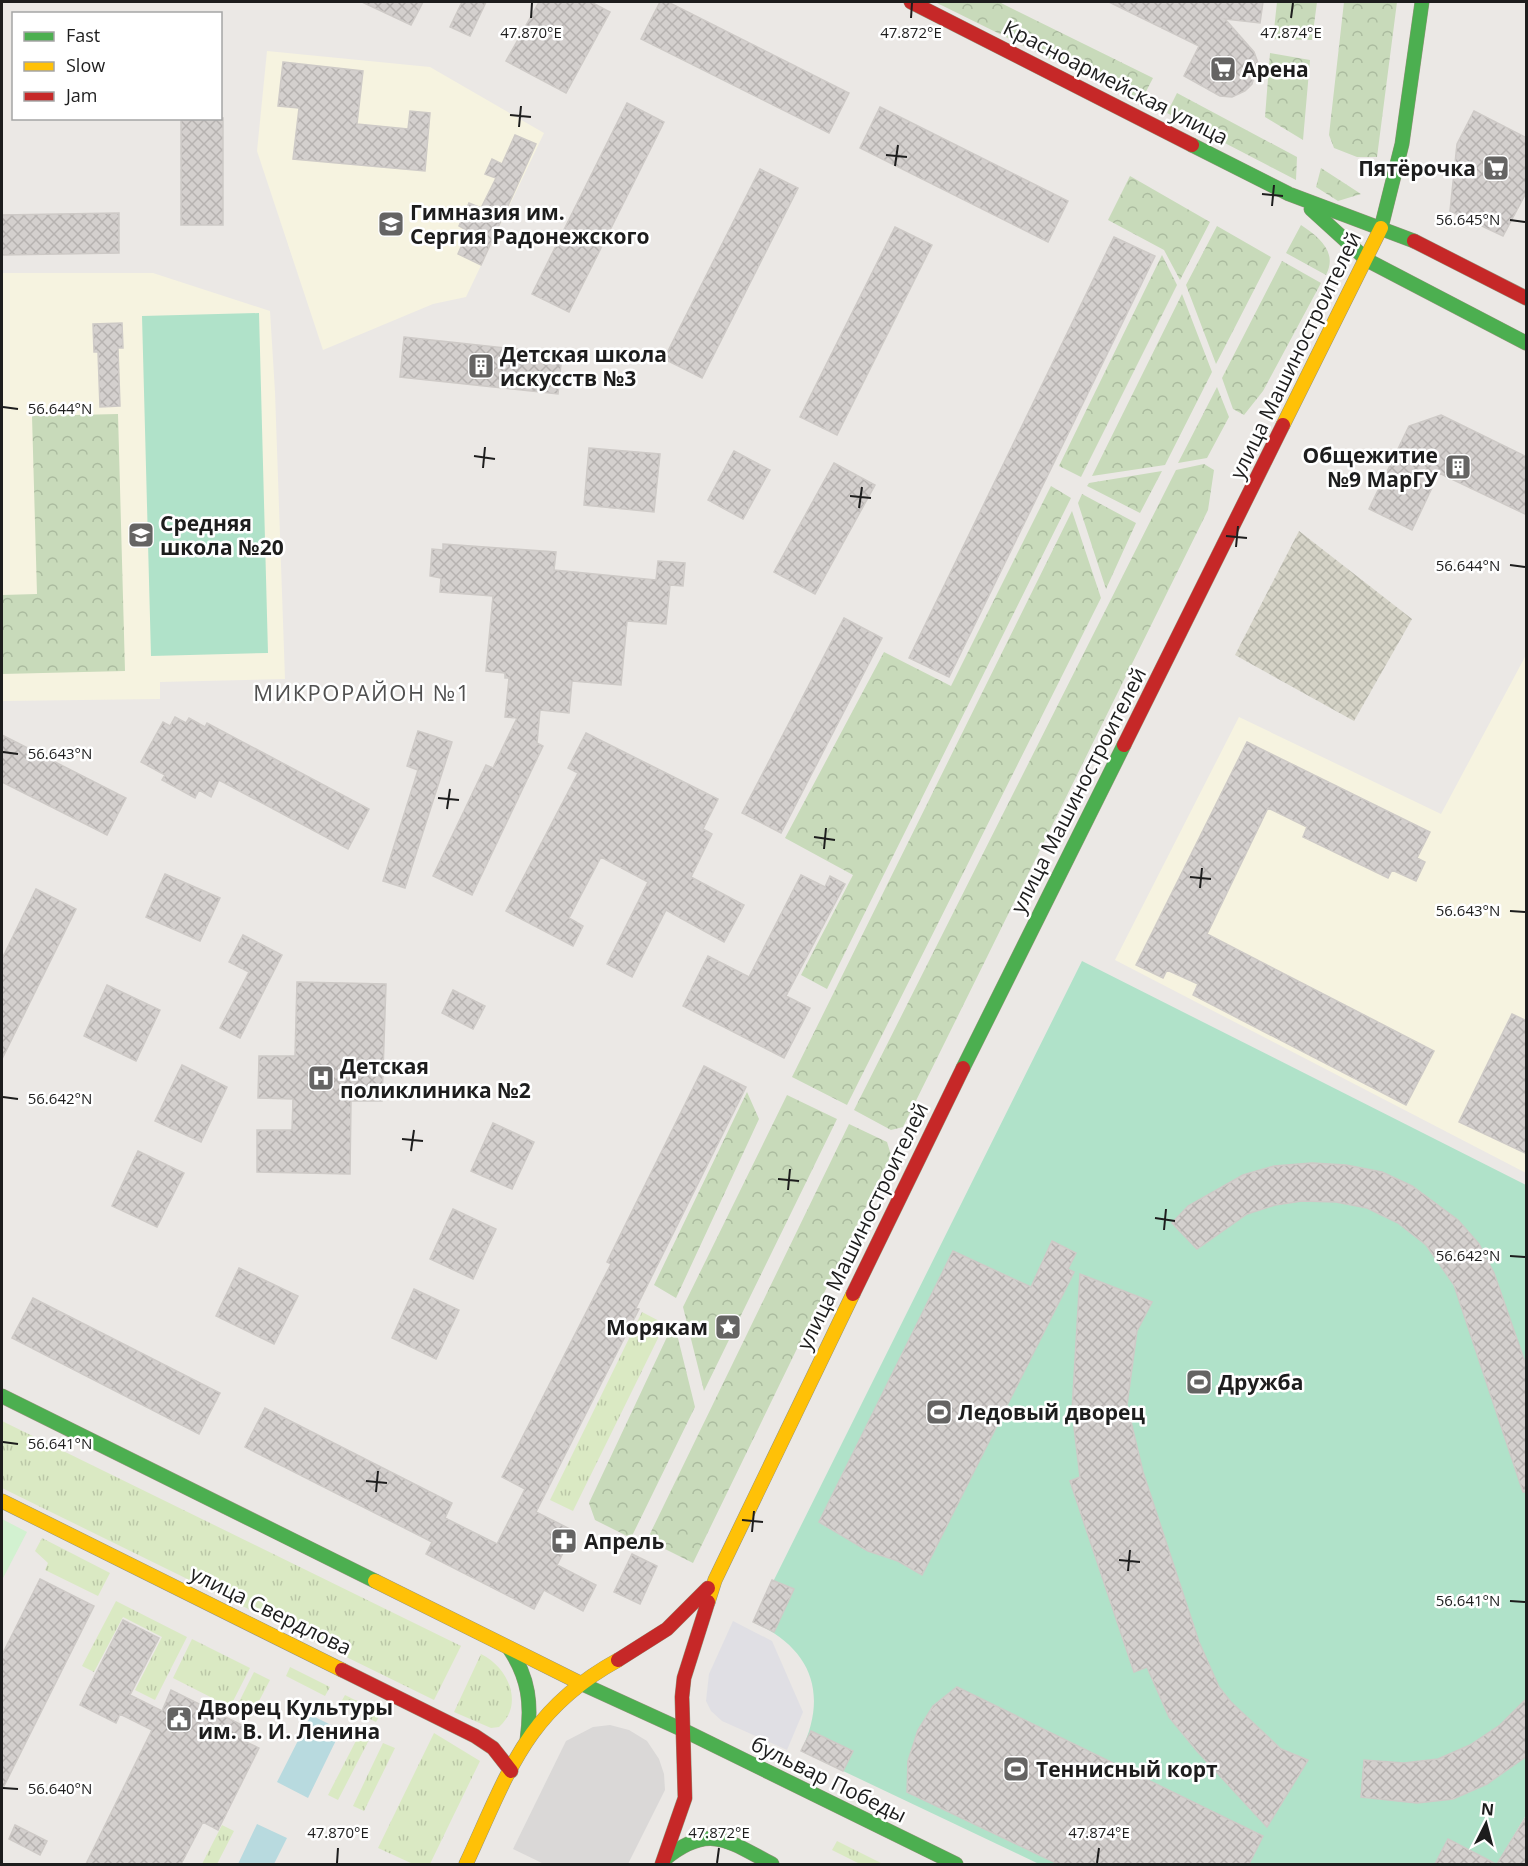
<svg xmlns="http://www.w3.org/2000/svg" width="1528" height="1866" font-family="'Open Sans',sans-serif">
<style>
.residential{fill:#dad8d7}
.education{fill:#f6f3e0}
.construction{fill:url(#construction-cross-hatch)}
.grass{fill:url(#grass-tufts)}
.forest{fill:url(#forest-crowns)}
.park{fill:#d2f1d0}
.pitch{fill:#b0e2c9}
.plaza{fill:#e0dfe4}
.water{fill:#b8dadf}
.building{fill:url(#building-cross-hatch);stroke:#cecac7;stroke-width:1.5}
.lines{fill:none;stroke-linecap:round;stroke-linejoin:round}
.fast-casing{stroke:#95947d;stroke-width:15}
.slow-casing{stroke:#95947d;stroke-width:15}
.jam-casing{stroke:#95947d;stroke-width:15}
.fast{stroke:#4caf50;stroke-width:14}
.slow{stroke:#ffc107;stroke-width:14}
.jam{stroke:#c62828;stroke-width:14}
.ticks{fill:none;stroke:#1d1d1d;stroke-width:2}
.labels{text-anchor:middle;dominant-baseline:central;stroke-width:5;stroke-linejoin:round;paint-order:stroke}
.poi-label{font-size:21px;font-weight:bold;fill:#1d1d1d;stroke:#fff;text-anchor:start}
.street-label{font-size:21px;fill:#1d1d1d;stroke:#fff}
.neighbourhood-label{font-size:22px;letter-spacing:1.5px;fill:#505050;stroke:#fff}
.ticks-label{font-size:15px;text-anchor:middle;fill:#1d1d1d;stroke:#fff;stroke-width:5;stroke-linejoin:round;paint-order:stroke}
</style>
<defs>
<pattern id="construction-cross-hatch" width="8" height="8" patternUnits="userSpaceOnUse" patternTransform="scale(1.5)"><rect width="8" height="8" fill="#d5d3c7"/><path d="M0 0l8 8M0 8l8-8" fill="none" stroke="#b6b5aa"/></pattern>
<pattern id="grass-tufts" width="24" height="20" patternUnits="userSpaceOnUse" patternTransform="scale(1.5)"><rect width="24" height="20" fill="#dae9c3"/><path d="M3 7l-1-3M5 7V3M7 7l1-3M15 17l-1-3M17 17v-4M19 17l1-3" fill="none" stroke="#bbc7a7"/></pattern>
<pattern id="forest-crowns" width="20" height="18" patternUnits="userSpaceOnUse" patternTransform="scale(1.5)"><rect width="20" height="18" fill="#c8daba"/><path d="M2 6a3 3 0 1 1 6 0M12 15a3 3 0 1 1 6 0" fill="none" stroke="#abbb9f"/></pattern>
<pattern id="building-cross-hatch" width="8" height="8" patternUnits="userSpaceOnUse" patternTransform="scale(1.5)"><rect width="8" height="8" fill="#d4d0ce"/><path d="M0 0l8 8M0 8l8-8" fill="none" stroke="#b6b2b0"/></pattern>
</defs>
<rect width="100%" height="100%" fill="#ebe8e5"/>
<!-- residential -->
<path class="residential" d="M610 1725 629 1730 647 1741 659 1759 664 1774 665 1790 628 1864H544L513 1849 566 1741 593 1727Z"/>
<!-- education -->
<path class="education" d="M267 51 430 67 544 133 466 297 433 304 323 350 257 151Z
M2 273H153L270 311 275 392 285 679 160 682V699L2 701Z
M1526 655V1173L1115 960 1239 717 1441 814Z"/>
<!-- construction -->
<path class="construction" d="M1299 531 1412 619 1354 721 1235 655Z"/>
<!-- grass -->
<path class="grass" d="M642 1312 665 1324 573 1511 550 1500Z
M2 1421 461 1646 434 1700 2 1488Z
M42 1538 110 1573 98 1596 45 1570 48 1563 35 1551Z
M116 1601 187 1637 155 1700 135 1690 162 1637 123 1617 94 1672 82 1666Z
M192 1639 250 1668 230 1707 173 1678Z
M481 1654C508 1667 525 1704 499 1727L491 1728 454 1712Z
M290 1667 330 1687 325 1696 286 1676Z
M254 1672 270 1680 250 1718 235 1710Z
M345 1695 381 1713 376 1722 340 1704Z
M361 1731 371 1736 338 1800 328 1795Z
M434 1733 480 1761 430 1864H413L378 1848Z
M383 1743 395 1748 364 1811 353 1806Z
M222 1825 234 1831 217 1864H202Z
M837 1841 883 1864H860L832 1850Z"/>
<!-- forest -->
<path class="forest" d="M935 2H999L1153 78 1140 103Z
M1277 2H1317L1312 40 1273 39Z
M1344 2H1397L1377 157H1357L1334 148 1329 135Z
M1270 53 1310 60 1303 140 1265 117Z
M1177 93 1297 157 1296 180 1167 113Z
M1321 168 1361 194 1338 201 1316 187Z
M1130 176 1210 222 1180 280 1164 250 1108 220Z
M1301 225C1319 237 1338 252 1326 275L1286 253Z
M1217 226 1271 257 1216 364 1186 285Z
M1162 255 1177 285 1081 477 1059 466Z
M1282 261 1321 283 1263 391 1244 415 1233 409 1222 378Z
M1182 294 1212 372 1165 465 1092 476Z
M1217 387 1229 417 1207 458 1178 463Z
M118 414 125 671 2 674V595L37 594 32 416Z
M1204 464 1214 470 1208 510 903 1127 891 1130 854 1110 1176 470Z
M1162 471 1140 513 1087 486 1089 483Z
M1051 486 1071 498 827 989 801 975 853 875 785 838 884 652 951 686Z
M1082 494 1136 523 1106 589 1078 503Z
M1072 511 1101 598 847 1105 792 1077Z
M747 1092 759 1119 676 1298 654 1285Z
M787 1095 837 1119 704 1391 683 1307Z
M849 1124 887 1142 891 1155 693 1563 647 1540Z
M674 1322 695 1407 631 1538 595 1520 589 1503Z"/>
<!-- park -->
<path class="park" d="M2 1519 27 1532 2 1580Z"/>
<!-- pitch -->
<path class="pitch" d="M259 313 268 653 151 656 142 316Z
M1082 961 1526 1185V1815L1497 1864H1039L801 1751C829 1693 811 1648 753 1622Z"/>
<!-- plaza -->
<path class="plaza" d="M733 1621 772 1641 803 1712 787 1750 722 1721 711 1711 706 1701 709 1674Z"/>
<!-- water -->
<path class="water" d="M311 1715 341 1730 308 1798 277 1782Z
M257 1824 287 1838 274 1864H238Z"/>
<!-- building -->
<path class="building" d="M362 2H423L411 25Z
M462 2H486L470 36 450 27Z
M539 2H591L610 12 566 93 506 61Z
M660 2H668L849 93 829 133 641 39Z
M1109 2H1263L1260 23 1225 19 1254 52 1258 63 1252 84 1245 91 1232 97 1220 96 1184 76 1199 46Z
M283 62 363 71 357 124 408 129 410 111 430 113 425 171 293 159 299 108 278 106Z
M627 103 664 122 569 312 532 294Z
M880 107 1068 201 1048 242 860 148Z
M1474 111 1527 138V191L1503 236 1450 211 1457 144Z
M181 118H223V225H181Z
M515 135 536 144 481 265 458 254 468 231 459 226 469 203 481 208 496 178 485 174 492 159 502 164Z
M760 169 798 188 702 378 664 359Z
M119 213V253L2 255V215Z
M895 227 932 245 837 435 800 417Z
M1114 237 1155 256 949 677 909 658Z
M122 323 123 348H118L120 406 100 407 98 352H94L93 324Z
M404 337 562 354 558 394 400 377Z
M1441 415 1527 457V515L1439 473 1412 530 1369 509 1409 426Z
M589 448 660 454 654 512 584 505Z
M734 451 770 470 743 519 708 500Z
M834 463 875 485 815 594 774 572Z
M443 544 556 552 554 570 656 580 658 561 685 563 683 586 670 585 666 624 627 621 621 685 572 681 569 713 540 710 537 743 543 746 472 895 433 876 486 765 493 768 517 718 505 717 509 678H505V673L486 671 493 596 440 592 441 578 430 576 432 549 443 550Z
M844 618 882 638 781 833 742 813Z
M175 717 186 723 189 718 205 727 207 723 369 809 348 849 219 780 211 797 199 790 195 798 162 780 165 775 141 762 163 722 170 726Z
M418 731 452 742 405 888 383 881 418 770 407 766Z
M586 733 718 799 703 829 712 834 691 877 744 905 724 942 666 910 632 977 607 964 648 882 601 857 569 918 583 926 573 946 506 911 578 773 568 768Z
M2 735 126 798 107 835 2 782Z
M1247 742 1430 832 1417 858 1425 862 1416 881 1392 870 1388 878 1303 837 1307 827 1268 808 1207 934 1434 1051 1406 1105 1193 995 1198 984 1167 970 1163 978 1136 965Z
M165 874 220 898 200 941 146 917Z
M801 875 825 887 830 876 845 884 786 996 810 1008 784 1058 683 1006 708 956 749 977Z
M36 889 76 909 2 1059V959Z
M243 935 282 955 240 1038 220 1028 249 972 229 962Z
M297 982 386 984 382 1101H351L350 1174 257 1172V1130H292L293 1099 258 1098 259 1056H295Z
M107 985 160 1010 136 1061 84 1036Z
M453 990 485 1006 473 1029 442 1013Z
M1512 1014 1527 1021V1154L1459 1122Z
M182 1065 227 1087 201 1142 155 1121Z
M704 1066 746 1087 636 1308 639 1309 536 1512 574 1531 557 1565 596 1585 583 1611 544 1590 534 1609 426 1554 432 1542 245 1447 265 1408 452 1503 445 1518 497 1544 525 1489 502 1477 611 1264 607 1262Z
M493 1123 534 1142 512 1189 471 1171Z
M138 1151 184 1173 157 1227 112 1206Z
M1312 1163 1346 1165 1382 1172 1412 1186 1458 1220 1479 1244 1494 1273 1527 1368V1492H1523L1454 1285 1426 1245 1398 1223 1367 1208 1336 1202 1302 1201 1275 1205 1247 1214 1197 1249 1172 1223 1188 1206 1243 1175 1274 1166Z
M453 1209 496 1229 473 1279 430 1259Z
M1052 1241 1076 1253 1068 1269 1074 1272 922 1575 898 1561 868 1551 819 1522 953 1251 1031 1287Z
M239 1268 298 1296 274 1344 216 1316Z
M1080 1274 1152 1302 1137 1331 1127 1405 1143 1472 1199 1642 1219 1687 1231 1702 1281 1749 1308 1760 1267 1827 1197 1751 1169 1717 1147 1667 1134 1672 1070 1481 1080 1477 1072 1411Z
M414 1289 459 1310 436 1359 392 1338Z
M33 1298 220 1393 199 1434 12 1338Z
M632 1554 657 1566 640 1604 614 1592Z
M40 1579 94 1606 2 1790V1655Z
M772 1580 794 1589 774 1632 753 1622Z
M123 1620 159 1638 130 1695 162 1711 171 1690 248 1728 242 1740 259 1748 218 1830 203 1822 181 1864H86L152 1730 120 1714 116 1723 80 1705Z
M957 1687 1263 1836 1249 1864H1058L907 1792 908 1761 918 1730 933 1706Z
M1527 1698V1756L1487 1784 1453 1799 1417 1803 1361 1797 1364 1760 1404 1763 1438 1759 1470 1745 1500 1725Z
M811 1731 853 1751 843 1771 801 1751Z
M1527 1815V1864H1497Z
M15 1825 47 1841 40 1855 9 1839Z
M1448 1839 1496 1864H1435Z"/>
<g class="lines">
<defs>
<path id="fast" d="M1192 145 1289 194 1414 241
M1311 209 1367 260 1526 343
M1381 228 1402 144 1422 2
M963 1068 1124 745
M2 1396 375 1581
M509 1648C529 1678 532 1704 527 1740
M580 1683 683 1730
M683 1730 956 1864
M665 1859C709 1823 728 1841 772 1864"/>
<path id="slow" d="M1283 425 1381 228
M2 1501 342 1670
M375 1581 580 1683
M708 1602 715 1580 853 1294
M466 1864C508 1774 525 1711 618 1660"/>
<path id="jam" d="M911 2 1192 145
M1414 241 1526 298
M1124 745 1283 425
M853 1294 963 1068
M618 1660 667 1629 708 1588
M342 1670 475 1736 493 1748 511 1771
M662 1864 685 1798 682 1697 684 1678 708 1602"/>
</defs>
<!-- fast casing -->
<use href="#fast" class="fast-casing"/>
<!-- slow casing -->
<use href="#slow" class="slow-casing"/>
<!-- jam casing -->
<use href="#jam" class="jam-casing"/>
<!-- fast -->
<use href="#fast" class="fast"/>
<!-- slow -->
<use href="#slow" class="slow"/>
<!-- jam -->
<use href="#jam" class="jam"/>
</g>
<!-- ticks -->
<path class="ticks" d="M531 18 532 3M911 18 912 3M1291 18 1293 3M510 115 531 117M519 127 521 106M886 155 907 157M895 166 898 145M1262 194 1283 196M1272 206 1274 185M1510 220 1525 222M3 407 18 409M474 456 495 459M483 468 485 447M850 496 871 498M859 508 862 487M1226 536 1247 538M1236 547 1238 526M1510 565 1525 567M3 752 18 754M438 798 459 800M447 809 450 789M814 837 835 840M824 849 826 828M1190 877 1211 879M1200 888 1202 868M1510 911 1525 912M3 1097 18 1099M402 1139 423 1141M411 1151 414 1130M778 1179 799 1181M788 1190 790 1169M1155 1218 1175 1221M1164 1230 1166 1209M1510 1256 1525 1257M3 1442 18 1444M366 1481 387 1483M376 1492 378 1471M742 1520 763 1522M752 1532 754 1511M1119 1560 1140 1562M1128 1571 1130 1550M1510 1601 1525 1602M3 1788 18 1789M337 1863 338 1848M717 1863 719 1848M1097 1863 1099 1848"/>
<!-- icons -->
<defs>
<symbol id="supermarket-square" viewBox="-11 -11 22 22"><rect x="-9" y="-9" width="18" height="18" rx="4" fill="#656463" stroke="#fff"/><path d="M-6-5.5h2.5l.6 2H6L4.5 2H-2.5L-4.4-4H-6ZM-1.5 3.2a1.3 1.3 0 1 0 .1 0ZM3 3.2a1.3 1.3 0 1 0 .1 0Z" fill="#fff"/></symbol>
<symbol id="school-square" viewBox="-11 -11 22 22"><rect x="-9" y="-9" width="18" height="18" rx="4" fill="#656463" stroke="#fff"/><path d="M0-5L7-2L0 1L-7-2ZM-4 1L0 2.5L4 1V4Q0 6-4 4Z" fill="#fff"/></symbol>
<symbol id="building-square" viewBox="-11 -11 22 22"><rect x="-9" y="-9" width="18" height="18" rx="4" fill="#656463" stroke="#fff"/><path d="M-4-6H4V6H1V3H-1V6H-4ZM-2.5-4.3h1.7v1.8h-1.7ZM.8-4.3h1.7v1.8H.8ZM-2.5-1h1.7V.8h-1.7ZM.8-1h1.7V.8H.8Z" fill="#fff"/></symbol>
<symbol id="hospital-square" viewBox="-11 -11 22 22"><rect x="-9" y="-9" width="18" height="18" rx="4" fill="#656463" stroke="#fff"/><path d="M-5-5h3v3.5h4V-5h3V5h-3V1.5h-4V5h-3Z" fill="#fff"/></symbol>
<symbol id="sight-square" viewBox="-11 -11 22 22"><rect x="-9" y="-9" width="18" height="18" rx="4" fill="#656463" stroke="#fff"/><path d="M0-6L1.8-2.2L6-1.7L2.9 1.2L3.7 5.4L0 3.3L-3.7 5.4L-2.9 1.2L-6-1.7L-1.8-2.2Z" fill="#fff"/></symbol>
<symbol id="stadium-square" viewBox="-11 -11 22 22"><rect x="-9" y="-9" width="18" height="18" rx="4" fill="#656463" stroke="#fff"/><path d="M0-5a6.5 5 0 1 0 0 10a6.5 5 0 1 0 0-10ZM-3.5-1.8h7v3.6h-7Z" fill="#fff"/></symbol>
<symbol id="pharmacy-square" viewBox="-11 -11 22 22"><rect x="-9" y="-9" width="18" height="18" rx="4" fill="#656463" stroke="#fff"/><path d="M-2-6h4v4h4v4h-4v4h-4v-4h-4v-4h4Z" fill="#fff"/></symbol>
<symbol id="civic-square" viewBox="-11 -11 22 22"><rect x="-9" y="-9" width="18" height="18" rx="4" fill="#656463" stroke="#fff"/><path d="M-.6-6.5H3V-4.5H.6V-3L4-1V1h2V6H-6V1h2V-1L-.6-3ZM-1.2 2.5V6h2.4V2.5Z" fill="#fff"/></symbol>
</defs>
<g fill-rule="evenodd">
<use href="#supermarket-square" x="1208" y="54" width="30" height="30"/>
<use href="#supermarket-square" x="1481" y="153" width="30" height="30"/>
<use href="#school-square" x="376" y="209" width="30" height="30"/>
<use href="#building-square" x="466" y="351" width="30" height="30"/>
<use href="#building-square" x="1443" y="452" width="30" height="30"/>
<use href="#school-square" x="126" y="520" width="30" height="30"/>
<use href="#hospital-square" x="306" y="1063" width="30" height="30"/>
<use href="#sight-square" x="713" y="1312" width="30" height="30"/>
<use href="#stadium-square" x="1184" y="1367" width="30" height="30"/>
<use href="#stadium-square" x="924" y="1397" width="30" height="30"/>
<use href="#pharmacy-square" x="549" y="1526" width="30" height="30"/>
<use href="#civic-square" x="164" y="1704" width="30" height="30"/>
<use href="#stadium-square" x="1001" y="1754" width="30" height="30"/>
</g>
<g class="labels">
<!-- poi labels -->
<g class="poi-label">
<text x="1242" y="69">Арена</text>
<text x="1476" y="168" text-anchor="end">Пятёрочка</text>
<text x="410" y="212">Гимназия им.<tspan x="410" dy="24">Сергия Радонежского</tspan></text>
<text x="500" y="354">Детская школа<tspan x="500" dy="24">искусств №3</tspan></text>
<text x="1438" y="455" text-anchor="end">Общежитие<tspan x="1438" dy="24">№9 МарГУ</tspan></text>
<text x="160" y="523">Средняя<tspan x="160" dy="24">школа №20</tspan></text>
<text x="340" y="1066">Детская<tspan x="340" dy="24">поликлиника №2</tspan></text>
<text x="708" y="1327" text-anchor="end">Морякам</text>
<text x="1218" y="1382">Дружба</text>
<text x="958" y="1412">Ледовый дворец</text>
<text x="584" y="1541">Апрель</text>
<text x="198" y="1707">Дворец Культуры<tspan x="198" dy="24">им. В. И. Ленина</tspan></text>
<text x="1036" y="1769">Теннисный корт</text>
</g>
<!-- street labels -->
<g class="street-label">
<text transform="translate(1116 82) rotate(27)">Красноармейская улица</text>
<text transform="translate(1295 355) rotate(-64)">улица Машиностроителей</text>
<text transform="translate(1078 790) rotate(-63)">улица Машиностроителей</text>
<text transform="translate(862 1226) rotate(-64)">улица Машиностроителей</text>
<text transform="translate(271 1610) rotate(26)">улица Свердлова</text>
<text transform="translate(829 1779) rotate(26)">бульвар Победы</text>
</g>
<!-- neighbourhood labels -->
<g class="neighbourhood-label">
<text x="362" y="692">МИКРОРАЙОН №1</text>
</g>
</g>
<g class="ticks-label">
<text x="531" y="38">47.870°E</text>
<text x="911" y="38">47.872°E</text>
<text x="1291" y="38">47.874°E</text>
<text x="1468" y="225">56.645°N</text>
<text x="60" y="414">56.644°N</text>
<text x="1468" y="571">56.644°N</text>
<text x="60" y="759">56.643°N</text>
<text x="1468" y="916">56.643°N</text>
<text x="60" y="1104">56.642°N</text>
<text x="1468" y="1261">56.642°N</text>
<text x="60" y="1449">56.641°N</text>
<text x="1468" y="1606">56.641°N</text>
<text x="60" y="1794">56.640°N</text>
<text x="338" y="1838">47.870°E</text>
<text x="719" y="1838">47.872°E</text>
<text x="1099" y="1838">47.874°E</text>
</g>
<!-- border -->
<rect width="1528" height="1866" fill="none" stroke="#1d1d1d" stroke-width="6"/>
<!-- legend -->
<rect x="12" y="12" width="210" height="108" fill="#ffffff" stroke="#a5a5a5" stroke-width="1.5"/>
<rect x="24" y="32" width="30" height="9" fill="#4caf50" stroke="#a5a5a5" stroke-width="1.5"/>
<text x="66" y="42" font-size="18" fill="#1d1d1d">Fast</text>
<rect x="24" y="62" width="30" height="9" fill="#ffc107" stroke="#a5a5a5" stroke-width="1.5"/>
<text x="66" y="72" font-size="18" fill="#1d1d1d">Slow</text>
<rect x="24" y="92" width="30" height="9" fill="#c62828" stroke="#a5a5a5" stroke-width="1.5"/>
<text x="66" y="102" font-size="18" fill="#1d1d1d">Jam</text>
<!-- north arrow -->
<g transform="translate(1486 1824) rotate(6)" stroke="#ffffff" stroke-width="4.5" paint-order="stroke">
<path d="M0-4.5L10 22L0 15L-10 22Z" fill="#1d1d1d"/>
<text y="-9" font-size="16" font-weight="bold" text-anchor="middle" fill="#1d1d1d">N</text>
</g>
</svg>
